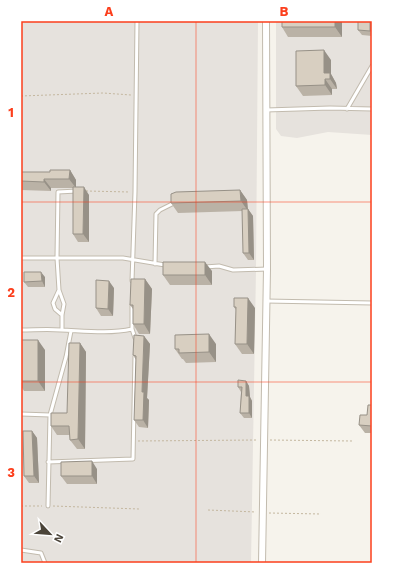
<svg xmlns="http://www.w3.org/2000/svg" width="393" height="584" font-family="'Work Sans',sans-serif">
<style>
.industrial{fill:#e6e2dd}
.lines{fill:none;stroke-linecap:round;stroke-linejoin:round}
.lane-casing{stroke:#c2bbae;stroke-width:5}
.street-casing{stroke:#c2bbae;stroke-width:8}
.path{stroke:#c4b79f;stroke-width:1;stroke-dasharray:2 2;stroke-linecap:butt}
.lane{stroke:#fff;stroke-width:3}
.street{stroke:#fff;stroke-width:6}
.wall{fill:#bab2a6}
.shaded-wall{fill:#979187}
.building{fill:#d8cfc1;stroke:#979187}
.grid{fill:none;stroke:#fc3f1d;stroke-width:1;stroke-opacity:0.55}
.neatline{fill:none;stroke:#fc3f1d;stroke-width:1.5}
.grid-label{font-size:13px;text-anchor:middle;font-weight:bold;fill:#fc3f1d}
</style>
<rect width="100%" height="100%" fill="#f6f3ec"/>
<!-- industrial -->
<path class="industrial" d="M21 21H258L256 269 251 563H21Z
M276 21H372V135L328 132 297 138 281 136 276 129Z"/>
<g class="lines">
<defs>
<path id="lane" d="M347 109 372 66
M266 110 330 108 372 109
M21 258H123L165 265
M155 264 156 214 160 210 174 203
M205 267 219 266 233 270 267 269
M132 281 135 192 137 21
M59 290 53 303 55 309 62 315
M266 301 372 303
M132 305V329L135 338
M21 330C34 330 48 329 61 330 85 331 109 334 132 329
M62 330V315L64 304 59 290 57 258 58 192 77 191
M21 414 50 415
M48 462 133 459 135 356
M48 506 50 415 66 357 71 331
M21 550 41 553 45 563"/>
<path id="street" d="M262 563 267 269 266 21"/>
</defs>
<!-- lane casing -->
<use href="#lane" class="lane-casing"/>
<!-- street casing -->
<use href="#street" class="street-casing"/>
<!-- path -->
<path class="path" d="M21 96 103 93 131 95
M86 191 130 192
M270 440 352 441
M138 441 257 440
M21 506H42
M53 506 139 509
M208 510 256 512
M269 513 321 514"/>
<!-- lane -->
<use href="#lane" class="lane"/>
<!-- street -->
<use href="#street" class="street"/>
</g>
<!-- wall -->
<path class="wall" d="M370 21 372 23V36L362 35 358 30Z
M342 22V37H288L282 27Z
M331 60V74L336 83 337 89H332V95L303 96 296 86Z
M70 170 76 180V187L89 195V242H78L73 234V188H51V191L21 190V172H50Z
M240 190 247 200 248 209 253 216 254 260H248L243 253V211L178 213 171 203Z
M212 271V285H170L163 275Z
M45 277V287H28L24 282Z
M145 279 152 289 150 334H139L133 324V309L130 305Z
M114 288 113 316H101L96 308Z
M234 307 255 308 254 354H242L235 344 236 310Z
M144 336 150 344 147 398 149 400 148 428 139 427 134 420 136 360 133 355Z
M21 340 45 350V391H24L21 386Z
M80 343 86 352 85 449H77L70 440V435H57L51 426 67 413Z
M216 344V362L186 363 183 359H182L175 349Z
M246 381 249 386 250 397 252 401V418H244L240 413 241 392 238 387Z
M372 405V433H365L359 425 367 415Z
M32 431 37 438 39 483H29L24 476Z
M97 469V484H67L61 476Z"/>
<!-- shaded-wall -->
<path class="shaded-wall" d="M335 21H341L342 22V37L335 27Z
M370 21 372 23V33L370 31Z
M324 50 331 60V74L336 83 337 89 330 79 324 73Z
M325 79 332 89V95L325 85Z
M70 170 76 180V188L69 179Z
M44 179 51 188V191L44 182Z
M84 187 89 195V242L83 234Z
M240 190 247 200 248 211 241 201Z
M248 209 253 216 254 260 249 253Z
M205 262 212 271V285L205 275Z
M41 272 45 277V287L42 281Z
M145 279 152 289 150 334 144 324Z
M109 281 114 288 113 316 108 309Z
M248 298 255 308 254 354 247 344Z
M209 334 216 344V362L209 352Z
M144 336 150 344 147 398 149 400 148 428 143 420 142 392Z
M38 340 45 350V391L38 381Z
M80 343 86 352 85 449 78 439Z
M246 381 249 386 250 397 252 401V418L249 413 246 396Z
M32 431 37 438 39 483 34 476Z
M92 461 97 469V484L92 476Z"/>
<!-- building -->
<path class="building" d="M282 21H335V27H282Z
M358 21H370V31L358 30Z
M324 50V73H330V79H325V85L296 86V51Z
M50 170H70L69 179H44V182L21 181V172H50Z
M73 187H84L83 234H73Z
M240 190 241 201 171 203V194L176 192Z
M242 209H248L249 253H243Z
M163 262H205V275H163Z
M24 272H41L42 281 24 282Z
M131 279H145L144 324H133V305H130Z
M96 280 109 281 108 309 96 308Z
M234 298H248L247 344H235L236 307H234Z
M209 334V352L179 353V349H175V335Z
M134 335 144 336 142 392H144L143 420H134L136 356 133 355Z
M21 340H38V381H21Z
M69 343H80L78 439 70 440 69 426H51V413H67Z
M238 380 246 381V396H249V413H240L242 387H238Z
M368 405H372V426L359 425 360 415H367Z
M23 431H32L34 476H24Z
M92 461V476H61V462Z"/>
<!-- grid -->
<path class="grid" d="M196 21V563M21 202H372M21 382H372"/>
<!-- border -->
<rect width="393" height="584" fill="none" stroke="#ffffff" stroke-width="44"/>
<!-- north arrow -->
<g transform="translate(50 534) rotate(116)" stroke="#ffffff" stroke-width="3" paint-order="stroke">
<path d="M0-3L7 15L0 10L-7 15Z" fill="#4b4439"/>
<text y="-6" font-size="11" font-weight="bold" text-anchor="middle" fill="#4b4439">N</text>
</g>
<rect x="22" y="22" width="349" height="540" class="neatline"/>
<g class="grid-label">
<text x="109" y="16">A</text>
<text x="284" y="16">B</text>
<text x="11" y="117">1</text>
<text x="11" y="297">2</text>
<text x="11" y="477">3</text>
</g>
</svg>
